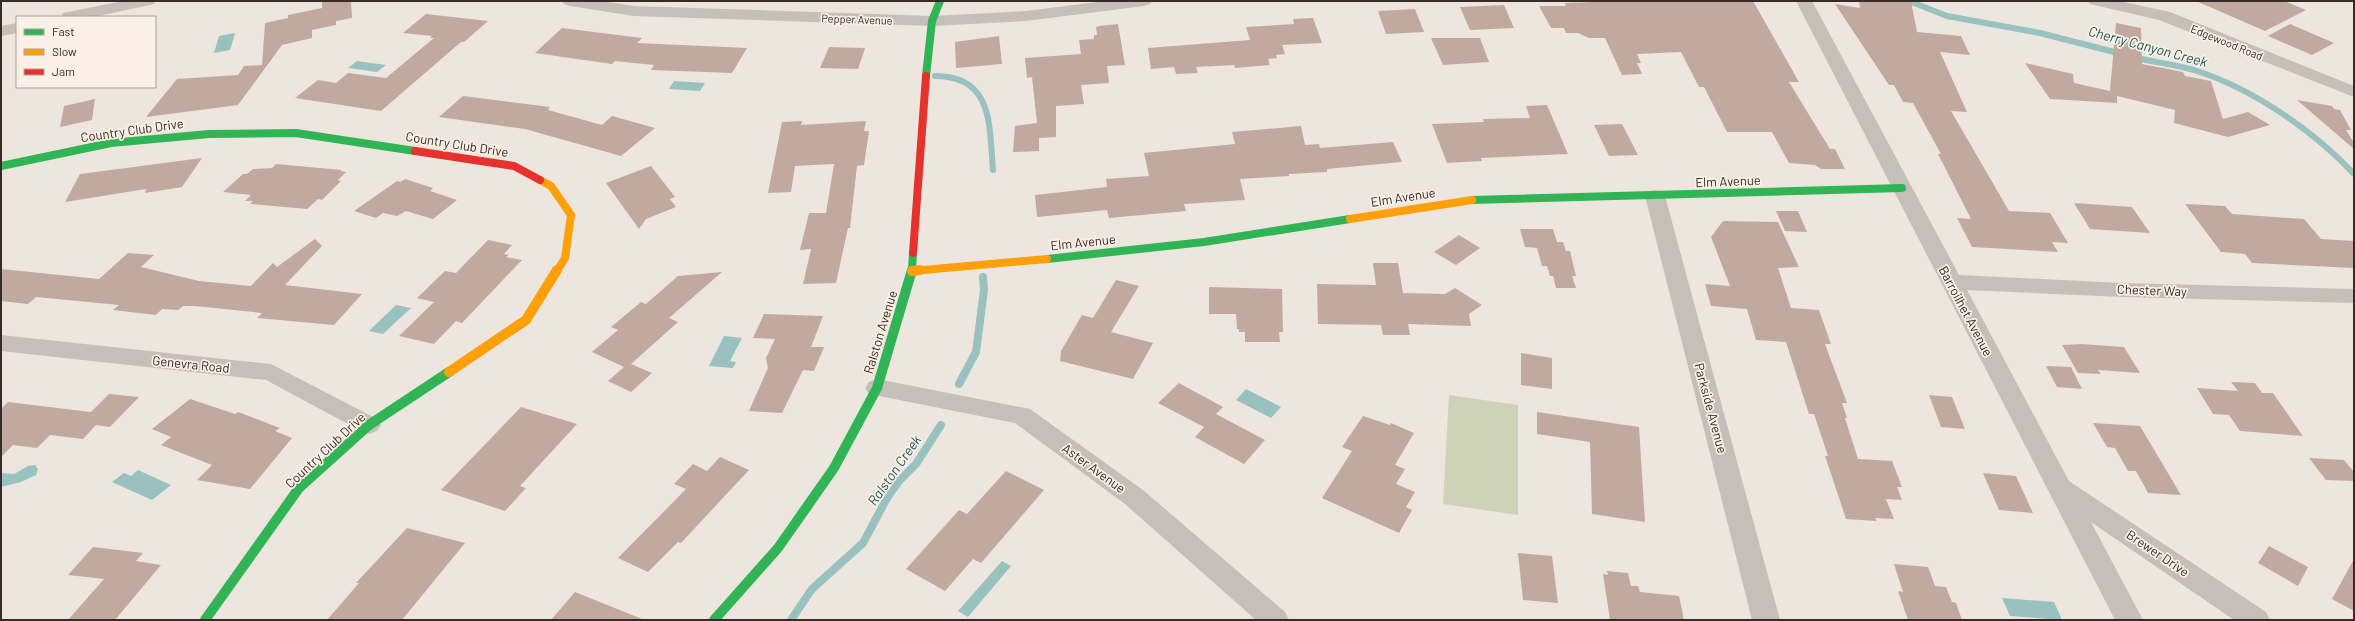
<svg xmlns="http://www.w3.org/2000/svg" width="2355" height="621" font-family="Barlow,sans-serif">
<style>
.green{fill:#ced3b7}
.water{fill:#99c1bf}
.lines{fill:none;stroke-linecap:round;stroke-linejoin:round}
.stream-far1{stroke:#99c1bf;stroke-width:6}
.stream{stroke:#99c1bf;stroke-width:8}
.building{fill:#c2a99f}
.street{fill:#c6beb8;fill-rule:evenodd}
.fast-far1{stroke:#30b455;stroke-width:8}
.fast{stroke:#30b455;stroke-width:10}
.slow-far1{stroke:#ff9f0a;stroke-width:8}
.slow{stroke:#ff9f0a;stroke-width:10}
.jam{stroke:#e5322d;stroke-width:8}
.labels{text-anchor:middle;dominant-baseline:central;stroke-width:3.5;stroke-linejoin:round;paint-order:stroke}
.far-street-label{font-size:11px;fill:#362b26;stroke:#faf0e5}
.street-label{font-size:13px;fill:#362b26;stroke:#faf0e5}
.water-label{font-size:14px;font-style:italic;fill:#19585b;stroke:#faf0e5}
</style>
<rect width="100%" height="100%" fill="#ede6de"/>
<!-- green -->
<path class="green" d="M1449 395 1518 405V515L1443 504Z"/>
<!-- water -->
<path class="water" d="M235 33 230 50 214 53 219 36Z
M357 61 386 65 377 72 348 68Z
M674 81 705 83 700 91 669 89Z
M396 305 411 308 383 334 369 331Z
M724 336 742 338 730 361 736 362 733 368 709 366Z
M1246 389 1281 407 1271 418 1236 400Z
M35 465 38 469 36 475 21 482 1 487V473L14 474 28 466Z
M138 470 171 485 152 500 112 482 124 473 131 476Z
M1002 561 1011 566 968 617 958 611Z
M2002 598 2054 602 2062 620 2010 616Z"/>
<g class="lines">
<!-- stream-far1 -->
<path class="stream-far1" d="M1909 1 1947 16 2040 33 2122 54
M2134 57C2155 63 2176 64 2197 71 2253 89 2314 131 2354 174
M935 76C994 76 989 126 993 170"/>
<!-- stream -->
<path class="stream" d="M959 384 976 352 984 290 983 277
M791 620 812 589 863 543 887 498 900 480 916 464 941 425"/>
</g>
<!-- building -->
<path class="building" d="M322 1H351L352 18 336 21V25L312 30V38L282 45 238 105 146 117 177 79 238 75 244 66 262 65 265 23 288 18V15L322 8Z
M1620 1H1753L1799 82H1789L1830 149H1835L1845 169H1821L1815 165 1789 163 1772 132H1727L1704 87H1699L1681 52 1637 54 1641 63H1637L1642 74 1622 75 1605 38H1589L1578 33H1566L1564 28H1551L1539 6H1566L1565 3Z
M1859 1H1911L1917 32 1961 36 1970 55 1940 52 1967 112 1951 111 2009 211 2050 213 2068 243 2052 242 2058 252 1972 247 1957 218 1971 219 1938 154H1941L1913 103 1903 102 1894 85H1889L1835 4 1860 8Z
M2196 1H2284L2306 10 2265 31Z
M1504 5 1514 28 1470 30 1460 7Z
M1415 9 1424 32 1386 34 1378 11Z
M426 14 488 21 464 42H461L381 111 295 98 318 80 336 83 348 73 386 78 434 38H430L432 36 403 33Z
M1313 18 1322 43 1282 45 1285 54 1276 55 1277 58 1268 59 1270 65 1235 68 1234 65 1196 67 1198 73 1176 74 1174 67 1151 69 1148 48 1250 40 1246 27 1294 24 1293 19Z
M2116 23 2141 28 2142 64 2183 72 2185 76 2211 81 2223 119 2248 112 2270 125 2228 137 2174 123 2175 110 2117 96V103L2050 99 2025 63 2073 74 2074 83 2110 91Z
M1118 24 1125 65 1107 66 1109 83 1081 85 1084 104 1056 106V137L1039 138V151L1013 152 1015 126 1037 123 1032 77 1027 78 1025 58 1081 54 1079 40 1094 39V35H1097L1096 27 1099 26Z
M2290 24 2334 43 2312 55 2268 36Z
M562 28 642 38 637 43 747 48 732 73 651 70 654 65 615 61 612 64 535 53Z
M999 36 1002 64 956 68 955 42Z
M1431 38H1480L1489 62 1443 65Z
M829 47 865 48 858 69 820 68Z
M463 96 550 107 548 110 602 125 612 116 655 128 621 156 525 129 439 117Z
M95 99 92 120 60 127 64 106Z
M2297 100 2332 106 2334 109 2340 110 2351 130H2346L2354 143V149Z
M1547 105 1568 154 1481 158 1482 161 1447 163 1432 124 1484 122 1483 119 1530 118 1526 106Z
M802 121 801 125 866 121 864 131H869L864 165 857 166 850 228H848L836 283 803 284 811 249 800 250 809 213H826L834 164 795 166 791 192 768 193 782 122Z
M1622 124 1638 155 1609 156 1594 125Z
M1301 126 1305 145 1319 144 1320 148 1393 142 1402 162 1327 169V172L1289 174V176L1240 179 1245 200 1184 204 1186 211 1109 218 1107 210 1037 217 1035 195 1107 187 1106 179 1149 176 1144 153 1235 144 1232 132Z
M202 158 182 187 145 193 146 189 65 202 80 174Z
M276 164 342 170 340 171 346 172 338 180 341 181 322 200 318 199 307 209 250 204 253 201H245L251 195 223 192 243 174H247L253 169 272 168Z
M651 166 675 197 670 199 676 207 646 219 639 229 606 183Z
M405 179 433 188 430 191 457 200 433 219 406 211 397 216 383 213 376 218 354 211 397 181 400 182Z
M2074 203 2132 207 2150 233 2090 229Z
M2185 204 2225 206 2232 214 2304 219 2321 239 2354 241V268L2252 263 2245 254 2221 252Z
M1776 211H1798L1807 232 1785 231Z
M1723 221 1778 222 1799 267 1778 268 1791 308 1819 310 1831 344H1825L1847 403H1842L1847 418H1845L1858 459 1892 461 1902 487H1897L1902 500 1886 499 1894 519 1875 518 1877 521 1846 519 1825 456H1828L1814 414H1809L1786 342 1756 340 1747 309 1711 306 1705 284 1730 286 1711 237Z
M1520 229H1553L1557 242H1563L1566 251H1570L1576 276H1572L1576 288H1556L1553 276H1550L1547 266H1542L1537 248 1525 247Z
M1459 235 1480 248 1456 265 1434 252Z
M315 239 322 246 285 285 362 294 334 325 257 318 262 313 195 306H183L178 310 162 309 156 315 113 310 119 305 36 297 28 304 1 301V269L99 279 128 253 154 255 141 267 199 281 251 286 273 263 277 267Z
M488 240 512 245 504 254 509 255 506 257 522 260 462 323 456 321 434 344 399 336 434 302 417 298 445 271 456 273Z
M1373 263H1398L1403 293 1445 294 1455 288 1482 305 1469 314 1471 326 1408 324 1410 335H1383L1381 325 1318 324 1317 284 1376 285Z
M722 272 669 318 678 322 631 364 652 373 631 392 608 381 624 367 592 352 618 330 611 327 641 302 646 304 678 276Z
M1116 280 1139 286 1111 332 1153 343 1133 379 1060 361 1061 351 1082 315 1093 318Z
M1209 287 1282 289 1283 332H1279L1280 342H1245V332H1239V329H1237L1236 314H1209Z
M764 314 823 316 811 347H824L814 371 803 370 782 413 749 411 768 368 766 358 775 339 753 338Z
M2081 344 2124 347 2140 373 2098 370 2101 374 2078 373 2062 345Z
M1521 353 1552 358V389L1521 385Z
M2046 366 2071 367 2082 389 2057 387Z
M2231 382 2255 383 2262 393H2273L2303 436 2240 431 2229 415 2213 414 2197 388 2238 391Z
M1179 383 1223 407 1216 414 1265 440 1244 464 1195 437 1204 427 1158 403Z
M109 394 139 397 110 427 96 425 83 439 50 435 37 448 13 445 1 457V409L8 402 91 412Z
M1929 395 1952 397 1965 429 1941 427Z
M190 399 235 414 238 412 280 428 275 431 292 438 250 489 197 480 212 465 161 445 171 437 152 429Z
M521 407 577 424 520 486 526 488 505 511 441 490Z
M1537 412 1639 427 1645 522 1592 514 1590 442 1537 434Z
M1363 416 1390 425 1391 423 1414 433 1395 465 1405 469 1396 484 1415 492 1406 507 1412 510 1399 533 1322 498 1352 451 1342 447Z
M2093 423 2140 426 2181 495 2148 493 2136 471H2128L2115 448 2107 447Z
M720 457 749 470 681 543 678 542 648 572 618 558 686 489 674 484 693 464 707 471Z
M2309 458 2344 460 2354 472V481L2326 480Z
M1006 471 1044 490 981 563 973 559 945 591 906 569 959 510 967 514Z
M1983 473 2016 476 2033 513 1999 510Z
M407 528 465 543 402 620H327L359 583H356Z
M2269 546 2308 567 2298 586 2258 563Z
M93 547 143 553 136 561 161 565 115 620H68L104 579 68 575Z
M1518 553 1552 556 1558 603 1523 600Z
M2354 559V611L2332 599Z
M1894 564 1928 567 1935 586 1946 587 1952 602 1956 603 1962 620H1908L1898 591 1903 592Z
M1607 571 1628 573 1631 586H1638L1640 592 1679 596 1684 620H1610L1603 574 1608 575Z
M575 592 642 619V620H551Z"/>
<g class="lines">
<!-- street -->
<path class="street" d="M123 1H156L154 4 94 17H61L63 13Z
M562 1H602L634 6 932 16 1026 11 1105 1H1152L1150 4 1144 6 1026 21 932 26 634 16 570 6 564 4Z
M1796 1H1812L1959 275 2122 283 2354 289V303L2122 297 1967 290 2069 481 2266 612 2270 620H2234L2091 522 2143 620H2115Z
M2088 1H2119L2170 12 2354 86V97L2159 20 2090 4Z
M17 23V33L1 36V26Z
M1655 190 1662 192 1665 196 1780 620H1752L1645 196 1648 192Z
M1 335 271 364 377 419 381 425 377 431 369 434 361 431 266 380 1 351Z
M877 379 1030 409 1143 490 1285 612 1289 620H1256L1125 504 1015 423 869 394 865 388 869 382Z"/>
<!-- fast-far1 -->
<path class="fast-far1" d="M926 76 932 21 940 1
M1 166 111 143 209 134 296 133 415 151
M1472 200 1902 188
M1047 259 1204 242 1350 219
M912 271 913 253"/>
<!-- fast -->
<path class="fast" d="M205 620 299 488 369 425 449 372
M714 620 778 548 834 468 877 388 912 270"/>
<!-- slow-far1 -->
<path class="slow-far1" d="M540 180 551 186 571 215 565 258 557 271
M1350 219 1472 200
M912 271 1047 259"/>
<!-- slow -->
<path class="slow" d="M912 271 920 270
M449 372 526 320 557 270"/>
<!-- jam -->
<path class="jam" d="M415 151 514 166 540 180
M913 253 926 76"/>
</g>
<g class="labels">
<!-- far-street labels -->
<g class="far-street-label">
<text transform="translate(857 19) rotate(2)">Pepper Avenue</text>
<text transform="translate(2227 42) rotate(22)">Edgewood Road</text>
</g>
<!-- street labels -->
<g class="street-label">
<text transform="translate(132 130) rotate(-8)">Country Club Drive</text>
<text transform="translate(457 144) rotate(9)">Country Club Drive</text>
<text transform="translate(1728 181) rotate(-2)">Elm Avenue</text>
<text transform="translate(1403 197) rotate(-9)">Elm Avenue</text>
<text transform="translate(1083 242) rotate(-6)">Elm Avenue</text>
<text transform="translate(2152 290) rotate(2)">Chester Way</text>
<text transform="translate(1966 311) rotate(62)">Barroilhet Avenue</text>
<text transform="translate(880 332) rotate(-73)">Ralston Avenue</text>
<text transform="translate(191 364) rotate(6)">Genevra Road</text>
<text transform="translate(1711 408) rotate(75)">Parkside Avenue</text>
<text transform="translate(325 450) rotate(-43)">Country Club Drive</text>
<text transform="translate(1094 468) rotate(36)">Aster Avenue</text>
<text transform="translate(2158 553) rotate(34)">Brewer Drive</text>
</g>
<!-- water labels -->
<g class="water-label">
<text transform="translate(2148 46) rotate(15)">Cherry Canyon Creek</text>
<text transform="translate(894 470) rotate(-55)">Ralston Creek</text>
</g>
</g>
<!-- border -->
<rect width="2355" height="621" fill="none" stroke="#362b26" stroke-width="4"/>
<!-- legend -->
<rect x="16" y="16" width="140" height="72" fill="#faf0e5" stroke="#aca199"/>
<rect x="24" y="29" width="20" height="6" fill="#30b455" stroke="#aca199"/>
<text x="52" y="36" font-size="12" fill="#362b26">Fast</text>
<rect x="24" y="49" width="20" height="6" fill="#ff9f0a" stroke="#aca199"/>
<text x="52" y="56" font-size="12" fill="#362b26">Slow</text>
<rect x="24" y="69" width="20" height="6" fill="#e5322d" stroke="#aca199"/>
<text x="52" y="76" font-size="12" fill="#362b26">Jam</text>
</svg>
